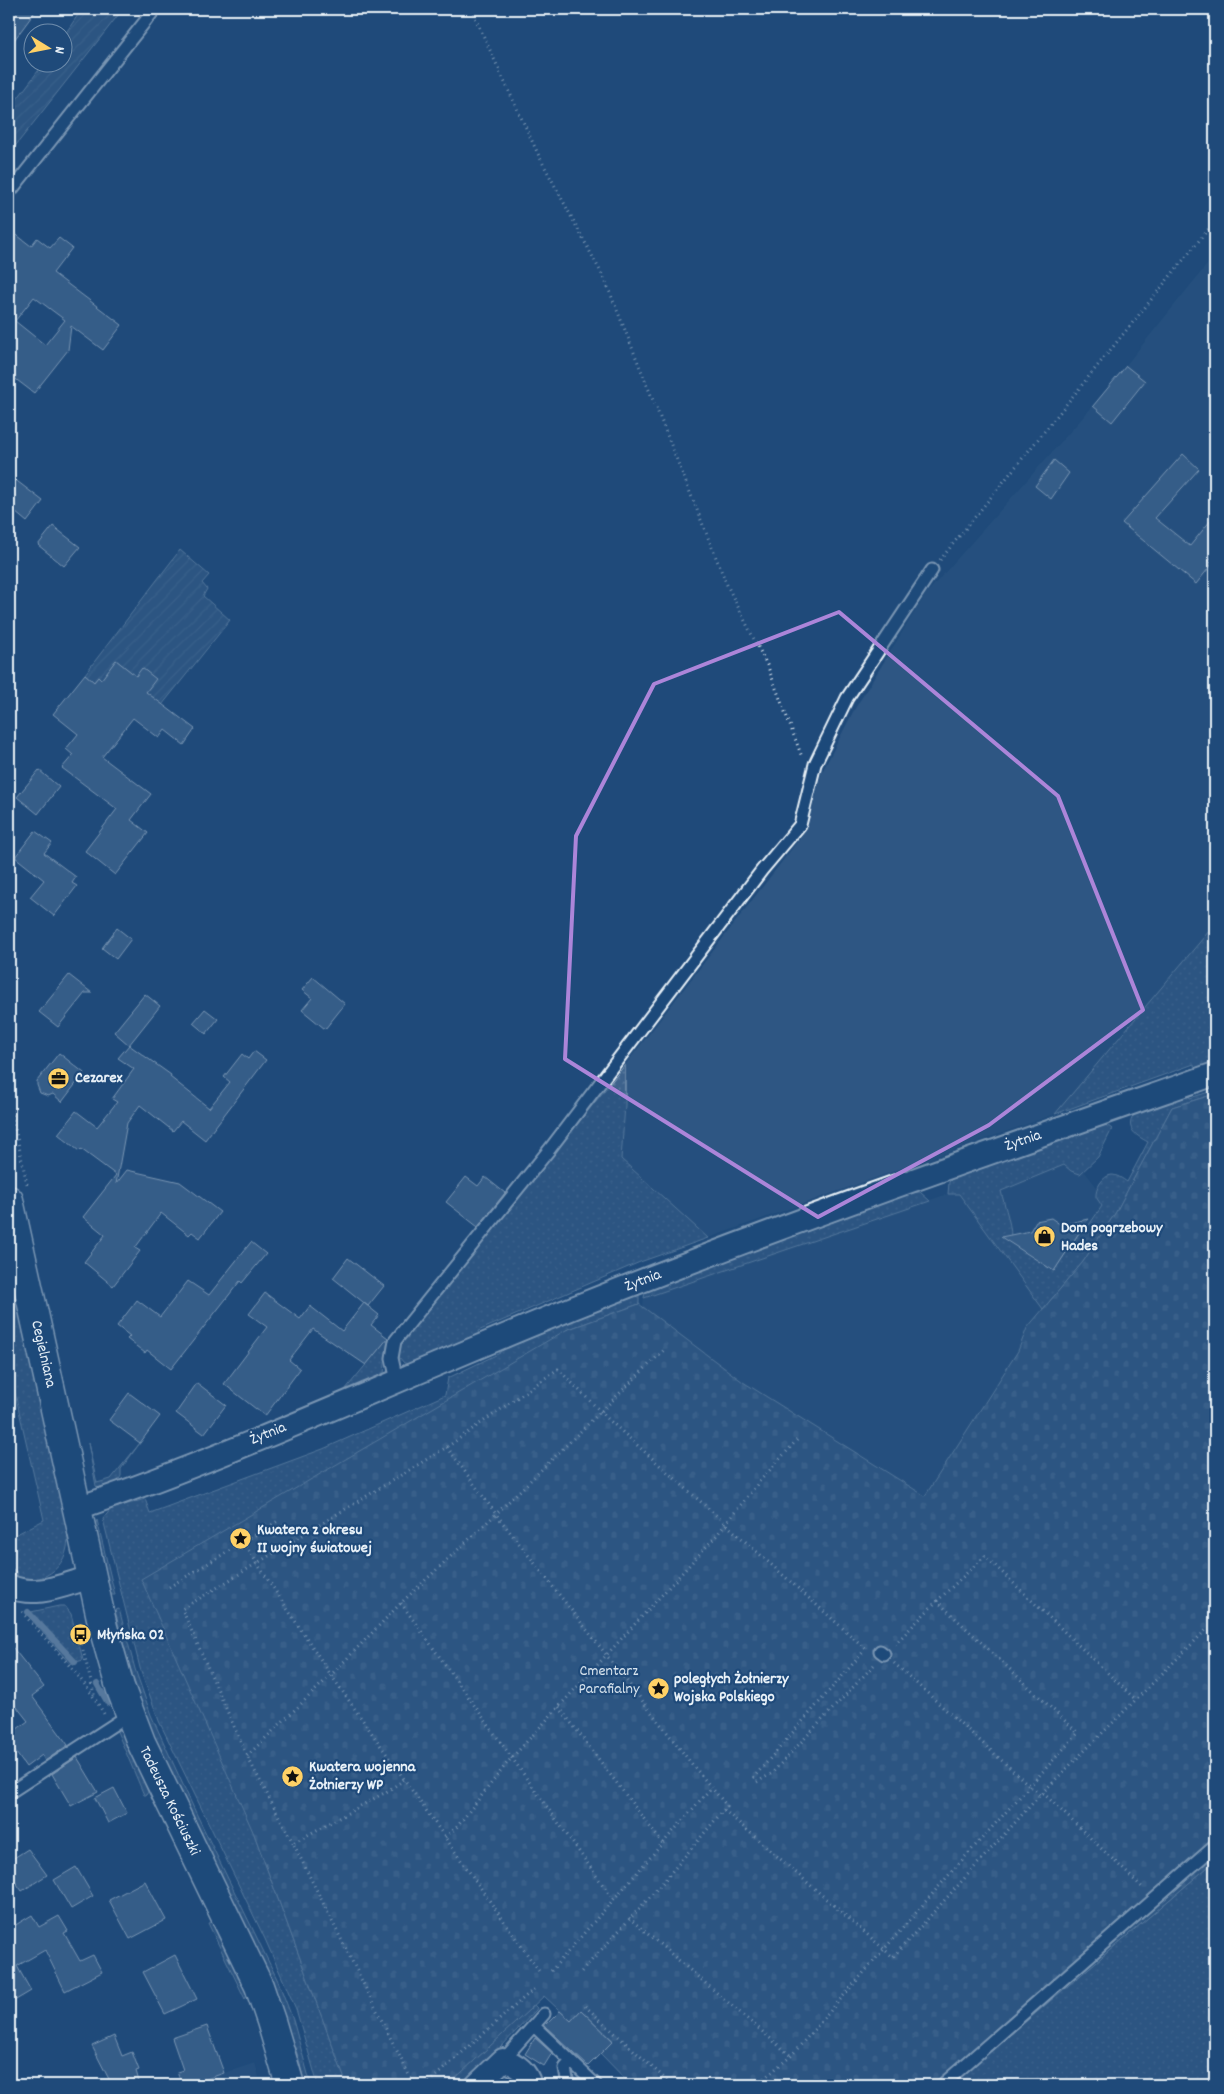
<svg xmlns="http://www.w3.org/2000/svg" width="1224" height="2094" font-family="Dekko,sans-serif">
<style>
.built{fill:#2e5683}
.grass{fill:url(#grass-dots);stroke:#92aac2}
.cemetery{fill:url(#cemetery-stones);stroke:#92aac2}
.garden{fill:url(#garden-furrows);stroke:#92aac2}
.lines{fill:none;stroke-linecap:round;stroke-linejoin:round}
.stream{stroke:#9ab0c7;stroke-width:6}
.building{fill:#517399;stroke:#e8f1f8;fill-rule:evenodd}
.service-casing{stroke:#e8f1f8;stroke-width:15}
.minor-casing{stroke:#e8f1f8;stroke-width:26}
.tertiary-casing{stroke:#e8f1f8;stroke-width:31}
.path{stroke:#e8f1f8;stroke-width:3;stroke-dasharray:1 4;stroke-linecap:butt}
.service{stroke:#1f4a7a;stroke-width:11}
.minor{stroke:#1f4a7a;stroke-width:22}
.tertiary{stroke:#1f4a7a;stroke-width:28}
.marked{fill:none;stroke:#ac85d9;stroke-width:4;stroke-linejoin:round}
.labels{text-anchor:middle;dominant-baseline:central;stroke-width:4.5;stroke-linejoin:round;paint-order:stroke}
.poi-label{font-size:16px;font-weight:bold;fill:#e8f1f8;stroke:#1f4a7a;text-anchor:start}
.street-label{font-size:16px;fill:#e8f1f8;stroke:#1f4a7a}
.park-label{font-size:16px;fill:#d7e3ed;stroke:#1f4a7a}
</style>
<defs>
<pattern id="grass-dots" width="8" height="8" patternUnits="userSpaceOnUse" patternTransform="scale(1.25)"><rect width="8" height="8" fill="#3c628c"/><path d="M2 2h.1M6 6h.1" fill="none" stroke="#58799d" stroke-width="1.8" stroke-linecap="round"/></pattern>
<pattern id="cemetery-stones" width="16" height="16" patternUnits="userSpaceOnUse" patternTransform="scale(1.25)"><rect width="16" height="16" fill="#3c628c"/><path d="M2 7V4a2 2 0 0 1 4 0v3zM10 15v-3a2 2 0 0 1 4 0v3z" fill="#58799d"/></pattern>
<pattern id="garden-furrows" width="10" height="10" patternUnits="userSpaceOnUse" patternTransform="scale(1.25)"><rect width="10" height="10" fill="#3c628c"/><path d="M-1 1l2-2M0 10L10 0M9 11l2-2" fill="none" stroke="#58799d"/></pattern>
</defs>
<rect width="100%" height="100%" fill="#1f4a7a"/>
<filter id="ink" filterUnits="userSpaceOnUse"><feTurbulence type="fractalNoise" baseFrequency=".02" numOctaves="2"/><feDisplacementMap in="SourceGraphic" scale="10" xChannelSelector="R" yChannelSelector="G"/><feConvolveMatrix kernelMatrix="1 2 1 2 8 2 1 2 1" color-interpolation-filters="sRGB"/></filter>
<g filter="url(#ink)">
<!-- built -->
<path class="built" d="M1215 255V924L1055 1114 708 1238 621 1159 625 1105V1065L807 829 821 774 854 710 926 594 1093 406Z
M1068 1150 1116 1212 1083 1262 1027 1328 1018 1351 925 1496 743 1382 643 1307 644 1298 647 1296 948 1194H958Z
M255 2063 259 2077 232 2085H189Z"/>
<!-- grass -->
<path class="grass" d="M1215 924V1064L1195 1072 1194 1064 1055 1114Z
M625 1065V1105L621 1159 708 1238 640 1262 478 1331 480 1338 415 1365 404 1363 399 1357 400 1344Z
M1215 1090V1094L1172 1107 1116 1212 1083 1262 1043 1309 959 1194H948L949 1182 953 1178 1098 1125H1107L1112 1129 1098 1157 1080 1174 1071 1171 1064 1165 1001 1191C1004 1205 1014 1231 1010 1242L1054 1271 1083 1227 1087 1228 1102 1206 1096 1197C1095 1189 1103 1175 1112 1175 1117 1175 1123 1179 1127 1182L1148 1142C1135 1135 1124 1128 1135 1113L1188 1094 1190 1098Z
M920 1192 930 1201 644 1298 646 1287 841 1216 912 1193Z
M9 1262 68 1535C69 1570 40 1588 9 1575V1538L44 1520 9 1367Z
M639 1290V1304L566 1330 254 1834 347 2085H318L296 2009 265 1939 159 1721 140 1668 103 1519 111 1509 145 1499 150 1513 323 1449 445 1395 448 1378 500 1353 497 1346Z
M388 1338 384 1373 381 1379 267 1427 270 1420V1423L340 1396Z
M88 1443 97 1483 111 1479 140 1443 121 1469V1476L117 1483 98 1488 96 1486Z
M97 1520 115 1595H111L95 1526Z
M59 1606H65L71 1614 83 1660 70 1664 26 1613Z
M119 1609 135 1669 151 1715 196 1813 278 1981 293 2020 311 2085H304L299 2059 269 1975 153 1734C137 1693 125 1653 115 1610Z
M116 1729 121 1730 148 1792 146 1795H144Z
M1215 1861V2085H951Z
M213 1922 246 1991 247 1995 245 1999 208 1923Z
M534 2005 537 2008 536 2010 465 2085H448Z"/>
<!-- cemetery -->
<path class="cemetery" d="M1215 1094V1861L951 2085H631L600 2053 613 2040 581 2010 571 2021 544 1996 448 2085H347L254 1834 141 1579 566 1330 639 1304 743 1382 925 1496 1018 1351 1027 1328 1083 1262 1116 1212 1172 1107Z"/>
<!-- garden -->
<path class="garden" d="M82 9H123L9 154V110L44 63 62 62 63 37Z
M180 550 209 575 202 583 207 589 203 596 230 620 162 705 146 692 136 676 116 660 101 680 98 677 94 682 85 674Z"/>
<g class="lines">
<!-- stream -->
<path class="stream" d="M9 1569 15 1574
M28 1612 75 1662
M97 1684 108 1703"/>
</g>
<!-- building -->
<path class="building" d="M9 9H37L9 47Z
M9 229 31 246 37 238 50 248 59 238 72 248 53 273 122 325 103 350 71 326 68 350 34 393 9 374ZM34 297 65 320 45 345 15 321Z
M1126 366 1145 381 1112 422 1093 406Z
M1183 454 1199 469 1155 518 1190 546 1215 515V553L1209 561 1212 564 1196 584 1122 523Z
M1054 460 1069 473 1051 499 1035 486Z
M9 475 43 501 27 522 9 507Z
M53 526 80 547 64 566 38 545Z
M116 660 136 676 142 668 156 679 146 692 195 729 184 745 165 730 159 738 133 718 102 757 151 794 131 820 148 833 115 875 85 851 117 809 62 768 73 755 66 749 78 734 53 714 85 674 94 682 98 677 101 680Z
M39 770 59 787 38 814 17 797Z
M35 831 52 843 44 853 76 877 72 883 77 886 54 916 30 897 44 880 15 857Z
M117 928 131 939 116 959 102 948Z
M69 975 92 993H85L58 1027 39 1012Z
M313 977 345 1004 325 1029 302 1010 312 998 302 990Z
M145 994 160 1006 129 1045 114 1032Z
M205 1009 218 1019 206 1034 193 1023Z
M129 1045 171 1075 170 1077 209 1108 230 1082 224 1077 242 1054 248 1059 254 1051 266 1060 205 1140 181 1121 173 1131 140 1105 127 1123 116 1184 127 1170 180 1182 220 1212 200 1238 192 1232 189 1235 161 1213 135 1248 140 1251 113 1286 84 1262 105 1235 83 1217 116 1175 81 1149 79 1151 58 1134 76 1111 97 1127 117 1102 112 1099 134 1069 118 1058Z
M59 1053 84 1073 62 1102 53 1094 48 1096 40 1093 37 1085V1081Z
M466 1177 478 1186 485 1177 505 1193 478 1227 446 1202Z
M1051 1218 1061 1225 1088 1219 1054 1271 1001 1237 1030 1231 1036 1221Z
M251 1242 266 1254 242 1283 240 1281 171 1369 147 1350 145 1353 127 1339 130 1336 117 1326 137 1300 160 1317 188 1281 209 1295Z
M348 1258 384 1286 368 1306 333 1278Z
M265 1293 300 1319 310 1306 342 1331 364 1303 379 1315 371 1325 388 1338 366 1365 313 1329 289 1360 300 1369 265 1416 224 1384 267 1327 249 1314Z
M197 1383 226 1405 204 1434 176 1413Z
M129 1393 160 1416 140 1443 109 1420Z
M9 1643 44 1687 32 1696 68 1745 45 1761 42 1755 26 1767 9 1743V1735L28 1721 9 1697Z
M77 1757 98 1792 71 1806 52 1774Z
M114 1788 127 1813 108 1823 95 1798Z
M28 1849 47 1875 22 1891 9 1873V1861Z
M76 1867 93 1896 71 1909 54 1880Z
M145 1881 166 1920 130 1939 109 1900Z
M32 1915 39 1927 59 1916 68 1931 64 1933 80 1961 93 1955 102 1972 65 1991 45 1950 17 1966 31 1991 9 2004V1929Z
M175 1955 197 1999 165 2014 143 1972Z
M581 2010 613 2041 588 2066 545 2026 560 2011 571 2021Z
M207 2026 224 2073 189 2085H182L177 2072 183 2070 172 2038Z
M114 2036 122 2056 132 2052 139 2070 136 2071 140 2085H112L92 2046Z
M535 2038 552 2053 544 2066 525 2054Z"/>
<g class="lines">
<defs>
<path id="service" d="M9 193 155 9
M397 1381 392 1358 395 1341 549 1150 762 870 800 825 815 764 847 698 932 570
M880 1651 884 1654
M9 1793 130 1714
M534 2026 596 2085
M503 2060 544 2014
M568 2085 565 2068 571 2061
M942 2085 1215 1846"/>
<path id="minor" d="M78 1508C250 1449 414 1371 583 1304 791 1221 1003 1148 1215 1074
M9 1586C36 1599 65 1584 92 1577
M477 2085 503 2060C517 2064 526 2071 530 2085"/>
<path id="tertiary" d="M9 1200 103 1627 120 1687 141 1742 259 1986 271 2021 290 2085"/>
</defs>
<!-- service casing -->
<use href="#service" class="service-casing"/>
<!-- minor casing -->
<use href="#minor" class="minor-casing"/>
<!-- tertiary casing -->
<use href="#tertiary" class="tertiary-casing"/>
<!-- path -->
<path class="path" d="M471 9 539 156 605 280 727 585 768 667 802 757
M940 560 1215 221
M9 1100 27 1184
M447 1447 496 1514 695 1768 727 1806 659 1887 581 1972
M243 1542 331 1675 541 1974
M169 1587 278 1521
M937 1601 985 1556 1136 1700
M401 1603 613 1899
M22 1612C50 1645 83 1676 104 1714
M83 1650 95 1698
M894 1663 1040 1795
M559 1707 663 1844
M247 1756 331 1675 401 1603 496 1514 666 1348
M753 1778 865 1650
M404 1780 386 1792 293 1843 410 2077C414 2083 422 2086 429 2082L535 1988
M757 1782 771 1774 874 1665
M1043 1793 1144 1889
M724 1810 893 1957 1040 1795 1206 1630
M445 1837 456 1828 508 1762 716 1536 759 1482 797 1440
M293 1843 247 1756 182 1609 447 1447 558 1369 609 1420 866 1649
M629 1918 791 2056
M551 1971 711 1788
M585 2006 672 2085
M756 2085 791 2056 955 1868 1078 1733 937 1601 894 1645"/>
<!-- service -->
<use href="#service" class="service"/>
<!-- minor -->
<use href="#minor" class="minor"/>
<!-- tertiary -->
<use href="#tertiary" class="tertiary"/>
</g>
</g>
<!-- marked area -->
<path d="M0 0H1224V2094H0ZM839 612 1058 796 1143 1010 989 1125 818 1217 565 1059 576 836 654 684Z" fill="#1f4a7a" fill-opacity=".55" fill-rule="evenodd"/>
<path class="marked" d="M839 612 1058 796 1143 1010 989 1125 818 1217 565 1059 576 836 654 684Z"/>
<!-- icons -->
<defs>
<symbol id="office-disc" viewBox="-11 -11 22 22"><circle r="9.5" fill="#ffd166" stroke="#1f4a7a"/><path d="M-6-3h4V-5.5h4V-3h4V5H-6ZM-1-4.5V-3h2v-1.5ZM-6 0V1H6V0Z" fill="#111"/></symbol>
<symbol id="shop-disc" viewBox="-11 -11 22 22"><circle r="9.5" fill="#ffd166" stroke="#1f4a7a"/><path d="M-5-2.5h2.3a2.7 3.5 0 0 1 5.4 0H5L5.5 6h-11ZM-1.5-2.5h3a1.5 2.3 0 0 0-3 0Z" fill="#111"/></symbol>
<symbol id="sight-disc" viewBox="-11 -11 22 22"><circle r="9.5" fill="#ffd166" stroke="#1f4a7a"/><path d="M0-6L1.8-2.2L6-1.7L2.9 1.2L3.7 5.4L0 3.3L-3.7 5.4L-2.9 1.2L-6-1.7L-1.8-2.2Z" fill="#111"/></symbol>
<symbol id="bus-disc" viewBox="-11 -11 22 22"><circle r="9.5" fill="#ffd166" stroke="#1f4a7a"/><path d="M-5-6H5V4H4V6H2V4H-2V6H-4V4H-5ZM-3.5-4V0h7V-4ZM-3.5 1.2v1.5H-2V1.2ZM2 1.2v1.5H3.5V1.2Z" fill="#111"/></symbol>
</defs>
<g fill-rule="evenodd">
<use href="#office-disc" x="46" y="1066" width="25" height="25"/>
<use href="#shop-disc" x="1032" y="1224" width="25" height="25"/>
<use href="#sight-disc" x="228" y="1526" width="25" height="25"/>
<use href="#bus-disc" x="68" y="1622" width="25" height="25"/>
<use href="#sight-disc" x="646" y="1676" width="25" height="25"/>
<use href="#sight-disc" x="280" y="1764" width="25" height="25"/>
</g>
<g class="labels">
<!-- poi labels -->
<g class="poi-label">
<text x="75" y="1078">Cezarex</text>
<text x="1061" y="1228">Dom pogrzebowy<tspan x="1061" dy="18">Hades</tspan></text>
<text x="257" y="1530">Kwatera z okresu<tspan x="257" dy="18">II wojny światowej</tspan></text>
<text x="97" y="1635">Młyńska 02</text>
<text x="674" y="1679">poległych Żołnierzy<tspan x="674" dy="18">Wojska Polskiego</tspan></text>
<text x="309" y="1767">Kwatera wojenna<tspan x="309" dy="18">Żołnierzy WP</tspan></text>
</g>
<!-- street labels -->
<g class="street-label">
<text transform="translate(1023 1141) rotate(-19)">Żytnia</text>
<text transform="translate(643 1281) rotate(-21)">Żytnia</text>
<text transform="translate(43 1354) rotate(77)">Cegielniana</text>
<text transform="translate(268 1434) rotate(-22)">Żytnia</text>
<text transform="translate(169 1801) rotate(64)">Tadeusza Kościuszki</text>
</g>
<!-- park labels -->
<g class="park-label">
<text x="609" y="1671">Cmentarz<tspan x="609" dy="18">Parafialny</tspan></text>
</g>
</g>
<!-- margin -->
<rect width="1224" height="2094" fill="none" stroke="#1f4a7a" stroke-width="30"/>
<rect x="15" y="15" width="1194" height="2064" fill="none" stroke="#e8f1f8" stroke-width="2" filter="url(#ink)"/>
<!-- north arrow -->
<g transform="translate(48 48) rotate(100)"><circle r="24" fill="#1f4a7a" stroke="#6f8dac"/>
<path d="M0-4L9 19L0 12L-9 19Z" fill="#ffd166"/>
<text y="-8" font-size="14" font-weight="bold" text-anchor="middle" fill="#e8f1f8">N</text>
</g>
</svg>
